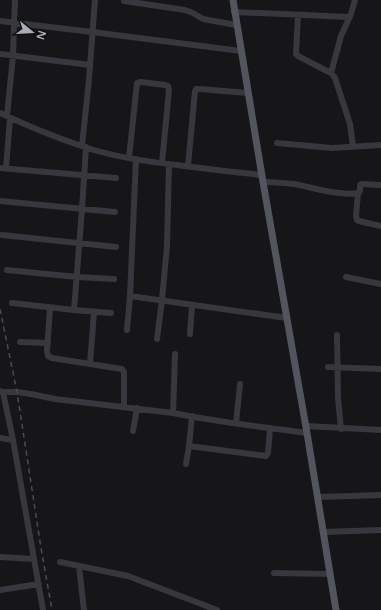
<svg xmlns="http://www.w3.org/2000/svg" width="381" height="610" font-family="'Varela Round',sans-serif">
<style>
.lines{fill:none;stroke-linecap:round;stroke-linejoin:round}
.minor{stroke:#37383d;stroke-width:6}
.major{stroke:#53555c;stroke-width:7}
.rail{stroke:#4a4c52;stroke-width:1.5;stroke-dasharray:5 4;stroke-linecap:butt}
</style>
<rect width="100%" height="100%" fill="#161618"/>
<g class="lines">
<!-- minor -->
<path class="minor" d="M124 1 185 10 193 13 203 19 236 25
M234 12 349 17
M298 15 296 54 298 56 327 71 331 73 335 78 350 124 353 146
M0 21 92 32 241 51
M0 54 90 65
M331 73 341 36 351 14 355 0
M0 113C30 127 61 140 94 150 121 158 150 162 177 165 206 169 234 172 262 175
M7 116 13 56 15 0
M277 143 332 148 381 145
M82 146 89 79 95 0
M129 158 137 83 141 82 165 85 168 86 169 90 162 163
M188 166 195 91 196 89H200L248 93
M0 168 116 178
M6 169 10 118
M263 182C273 182 284 183 294 184 315 188 338 196 359 193L360 191V185L362 184 381 185
M358 193 356 216 357 220 359 221 381 226
M0 201 115 212
M2 235 116 247
M7 270 77 277 114 279
M346 277 381 284
M130 296 287 318
M12 303 74 310 111 313
M50 308 47 351 48 356 52 358 122 369 124 372V406
M74 310 82 209 86 147
M127 330 130 296 136 159
M190 334 192 305
M337 335 338 398 341 429
M157 339 162 300 167 246 169 164
M20 342 48 343
M90 364 94 312
M328 367 381 369
M0 391 3 392H17L31 394 55 399 173 413C217 422 262 427 307 433
M3 392 13 440 43 610
M173 413 175 354
M236 423 240 384
M306 426 381 430
M133 431 137 408
M0 438 13 440
M189 446 266 456 268 453 270 428
M186 464 189 446 192 416
M317 497 381 495
M323 532 381 530
M0 557 34 559
M60 562 128 576 217 610
M79 566 84 610
M274 573 330 574
M0 590 39 584"/>
<!-- major -->
<path class="major" d="M233 0 263 182 307 433 336 610"/>
<!-- rail -->
<path class="rail" d="M0 309 17 392 41 548 52 610"/>
</g>
<!-- north arrow -->
<g transform="translate(32 32) rotate(108)" stroke="#111113" stroke-width="3" paint-order="stroke">
<path d="M0-3L7 15L0 10L-7 15Z" fill="#a8adb8"/>
<text y="-6" font-size="11" font-weight="bold" text-anchor="middle" fill="#a8adb8">N</text>
</g>
</svg>
